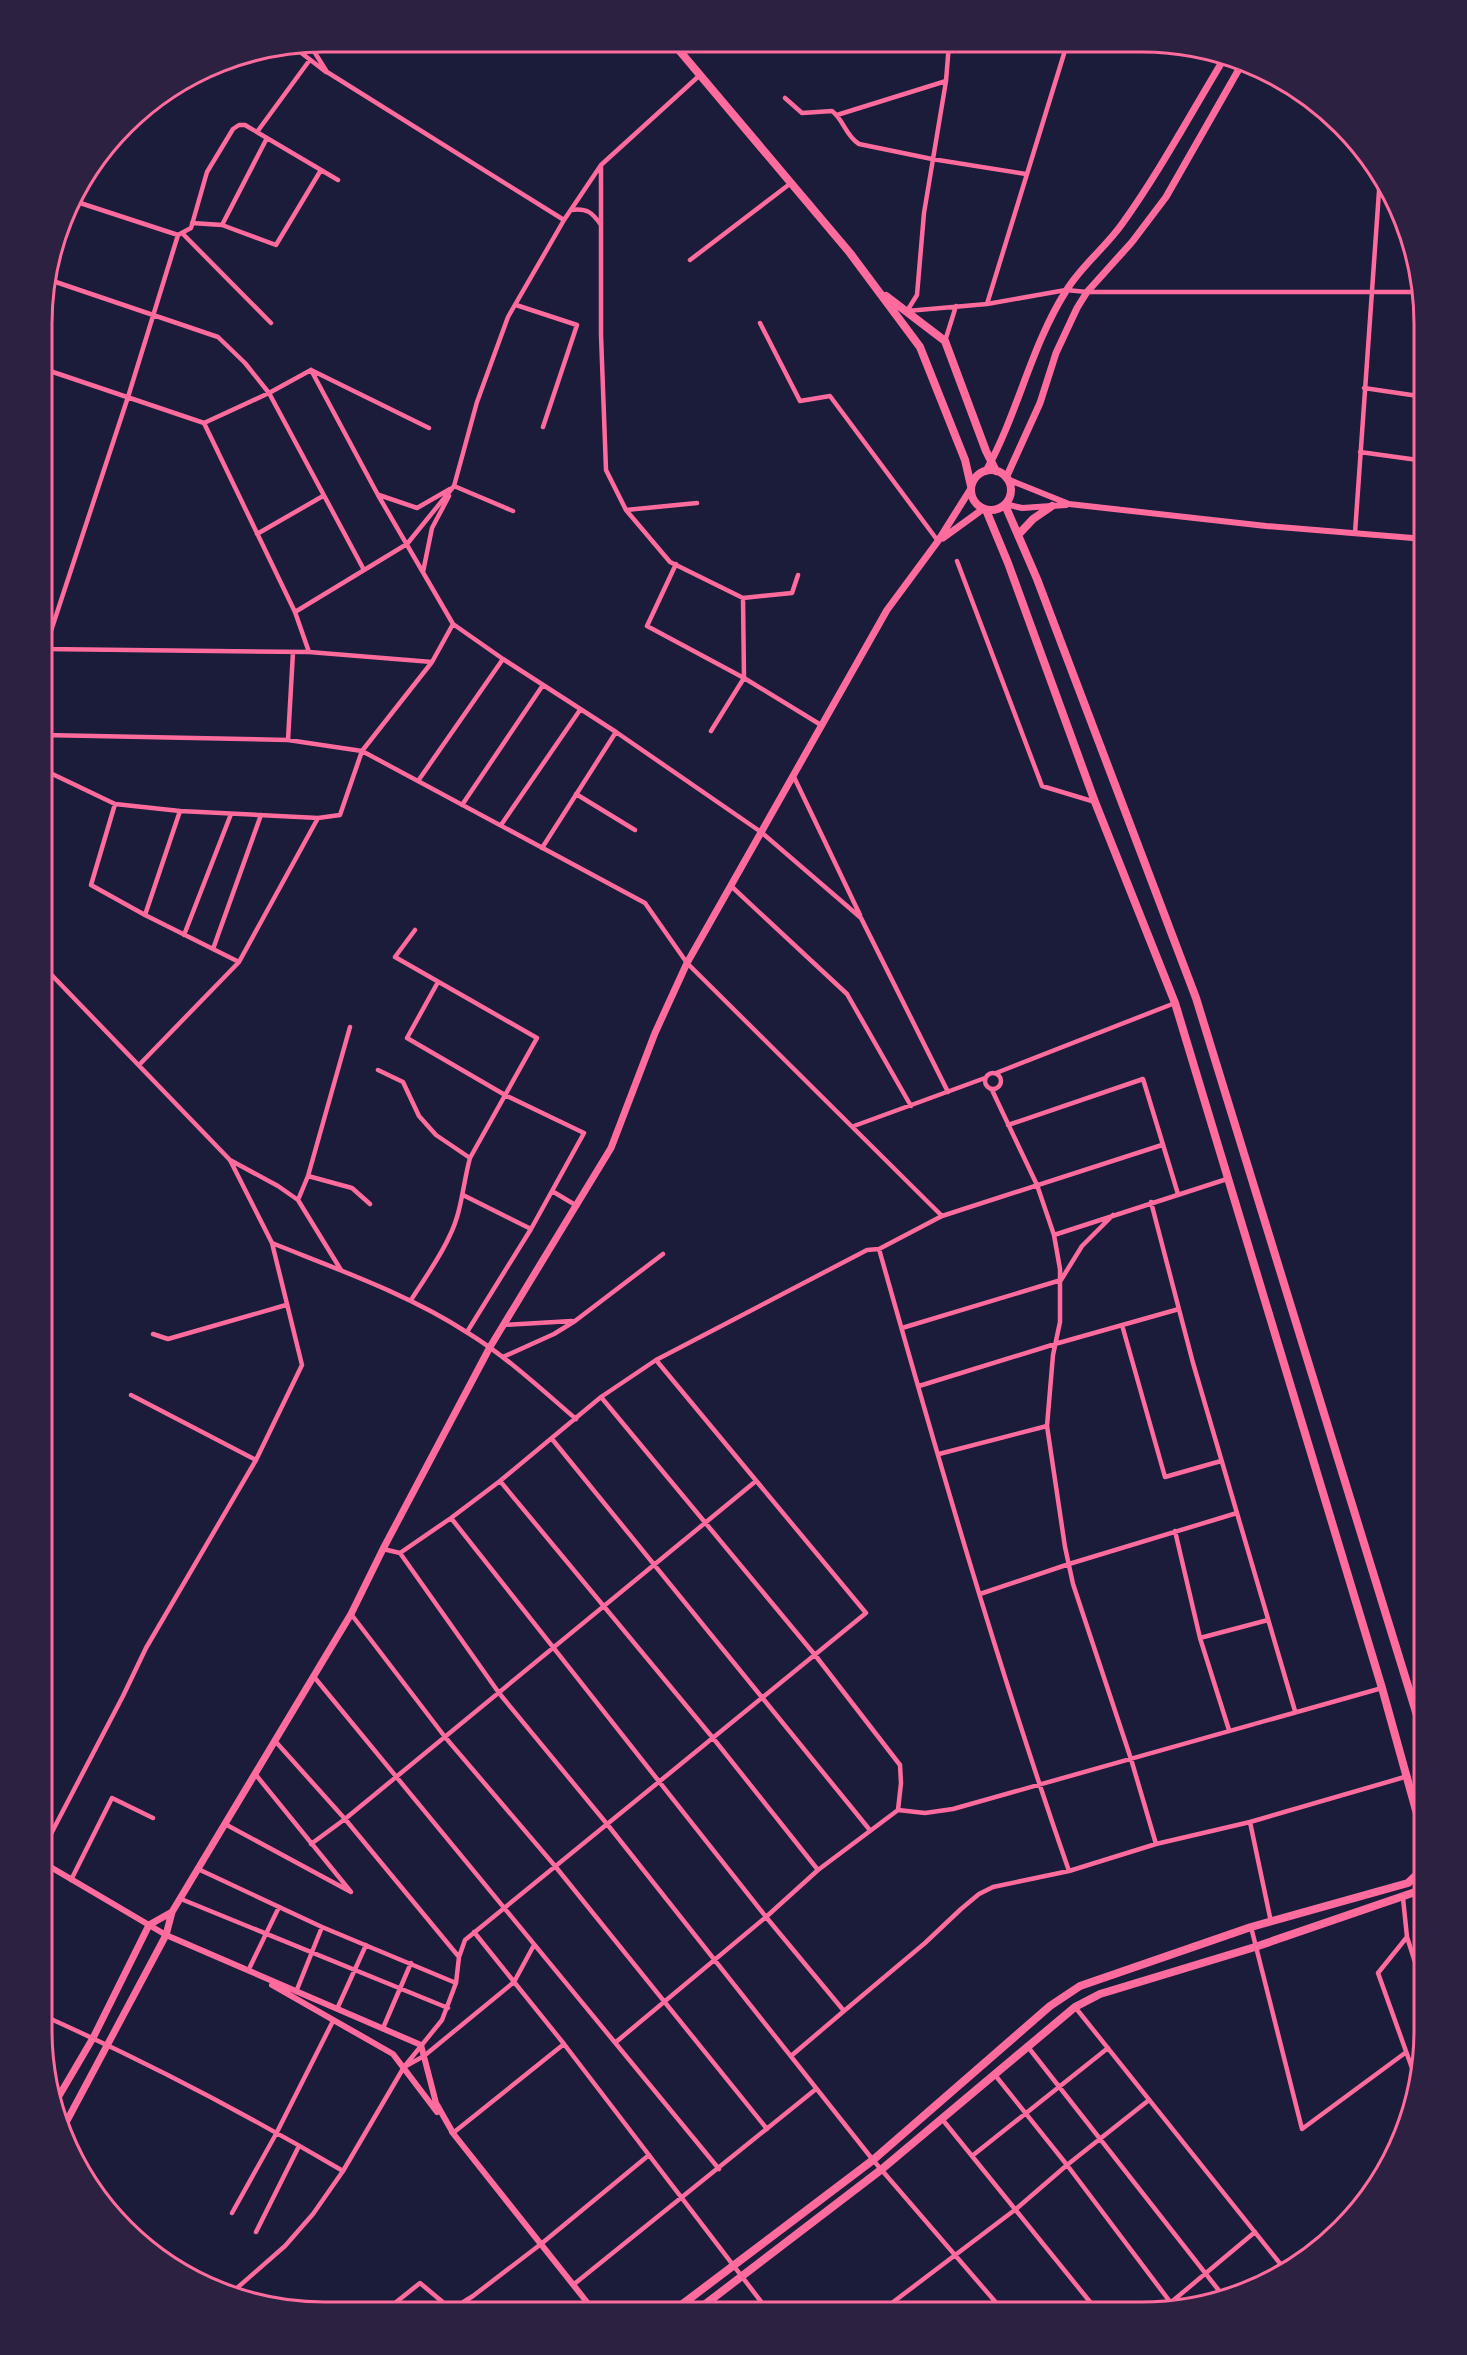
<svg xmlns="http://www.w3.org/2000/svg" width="1467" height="2355" font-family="'Roboto Serif',serif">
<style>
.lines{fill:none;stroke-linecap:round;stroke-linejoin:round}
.minor{stroke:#ff6b9d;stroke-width:4.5}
.tertiary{stroke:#ff6b9d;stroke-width:6}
.secondary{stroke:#ff6b9d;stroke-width:7}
.primary{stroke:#ff6b9d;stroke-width:8}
.rim{fill:none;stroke:#ff6b9d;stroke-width:3}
</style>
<rect width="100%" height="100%" fill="#1b1b3a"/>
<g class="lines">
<!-- minor -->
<path class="minor" d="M310 45 327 72 564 220
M295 48 326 72
M785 98 802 113 832 111C844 120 845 135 859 144L932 159 1026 174
M837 115 946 81
M257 132 309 61
M601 165V335L606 470 626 510 670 562 743 598 792 593 798 575
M571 210C587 208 592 212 601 225
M192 223 222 225 276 245 321 170
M222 225 267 138
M182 233 271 323
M178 235 191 228 207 172 233 129 239 125H245L338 180
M690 260 791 183
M47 279 218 337 245 363 269 393 364 570
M987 304 1067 44
M516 305 577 325 543 427
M907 311 987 304 1066 290 1087 292H1418
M907 311 917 295 924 213 946 81 949 44
M760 323 800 401 830 396 938 541
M945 341 956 306
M44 369 204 423 269 393 311 370
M311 370 378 495 453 624 503 659 616 732 761 832 861 918 948 1092
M311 370 429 428
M1364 388 1425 397
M204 423 295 612 309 652
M1360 452 1425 461
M454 486 513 511
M379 495 417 508 450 489
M626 510 697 503
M1355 533 1380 177
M257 534 323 496
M957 561 1042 786 1095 802
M676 564 647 626 744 678 711 731
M423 572 432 528 449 496
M743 598 744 678 821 725
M295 612 407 544 454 486 477 402 508 317 564 220 601 165 700 75
M44 649 309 652 432 662
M45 649 128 397 178 235 71 200
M44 735 288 740 362 751 645 903 687 963 942 1216
M288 740 293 652
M44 770 115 804 180 811 318 818
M793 775 860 915
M418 781 503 659
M576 794 635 830
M115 804 91 885 145 915 239 962
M462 805 543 685
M501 825 580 710
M542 848 616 732
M731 886 847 994 911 1106
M145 915 180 811
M184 935 231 814
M213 949 261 815
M438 982 407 1038 505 1095 584 1133 531 1229 467 1332
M139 1065 239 962 318 818 340 815 362 751 432 662 453 624
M378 1070 403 1082 419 1116 436 1135 470 1158
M985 1081a8 8 0 1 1 16 0a8 8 0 1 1-16 0Z
M996 1073 1175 1003
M992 1090 1037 1185 1054 1235 1060 1269V1322L1053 1355 1047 1426 1065 1547 1073 1584 1131 1759 1156 1844
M1008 1125 1143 1079 1178 1194
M854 1126 985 1078
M230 1160 278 1186 298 1200 341 1270
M308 1176 352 1188 370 1204
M552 1191 577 1206
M463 1195 531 1229
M298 1200 308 1176 350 1027
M1151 1202 1193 1363 1295 1711
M1054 1235 1227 1179
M272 1243C339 1270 408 1294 468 1333 507 1357 541 1389 576 1419
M879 1249C938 1458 998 1667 1069 1871
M411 1300C424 1279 440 1258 450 1235 462 1211 463 1183 470 1158L537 1038 395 957 415 930
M503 1325 572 1321
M1122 1325 1165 1477 1221 1461
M902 1328 1061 1280 1082 1246 1113 1215
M153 1334 168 1339 286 1305
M503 1357 554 1334 575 1321 663 1254
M919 1386 1055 1344 1179 1309
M131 1395 256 1460
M601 1397 815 1655 900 1765 901 1783 898 1810 818 1870 766 1917 616 2042
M552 1439 869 1829
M939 1454 1047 1426
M500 1481 713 1738 818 1870
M451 1518 766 1917 844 2011 791 2056
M1175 1531 1200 1638 1229 1730
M383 1549 400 1553 451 1518 500 1481 601 1397 656 1360 867 1250 879 1249 942 1216 1162 1145
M400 1553 499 1693 607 1824 873 2160 1005 2313
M980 1594 1069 1564 1237 1513
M351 1614 445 1737 555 1866 767 2129
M1200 1638 1268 1620
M315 1678 719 2169
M276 1742 345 1819 459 1957
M898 1810 925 1813 953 1809 1382 1688
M1250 1822 1271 1922
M225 1824 351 1892 256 1775
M311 1844 345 1819 756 1481
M42 1851 123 1696 146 1648 256 1460 302 1365 272 1243 230 1160 43 966
M198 1869 322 1927 456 1983 459 1957 465 1940 866 1613 656 1360
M71 1880 112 1798 153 1818
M1403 1898 1407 1937 1378 1973 1417 2082
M181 1899 448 2008
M1251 1927 1302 2129 1405 2053
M474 1932 564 2044 769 2312
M1407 1937 1424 1990
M248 1971 279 1907
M296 1992 322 1927
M1075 2007 1286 2271
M337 2009 366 1945
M844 2011 925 1943 961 1909 979 1894 993 1887 1069 1871 1156 1844 1250 1822 1408 1776
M42 2015C145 2061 246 2114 343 2171
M383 2028 411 1963
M1028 2047 1224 2297
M406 2066 424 2056 514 1982 534 1945
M995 2075 1067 2165 1174 2307
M942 2119 1099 2313
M453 2133 564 2044
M972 2156 1108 2048
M232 2213 276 2134 333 2021
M256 2232 299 2146
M573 2285 816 2089
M229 2295 285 2246 313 2214 343 2171 404 2067 442 2020 456 1983
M1163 2309 1255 2232
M385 2311 420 2283 451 2309
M449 2311 473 2296 541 2244 649 2155
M880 2312 1016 2209 1067 2165 1149 2100"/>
<!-- tertiary -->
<path class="tertiary" d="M1007 479 1069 504 1266 526 1425 539
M1005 504 1022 508 1066 505
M42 1862 166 1935 421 2045 436 2103 453 2133
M272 1985 393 2054 437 2112
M452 2132 594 2311"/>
<!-- secondary -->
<path class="secondary" d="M986 471C1018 413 1031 346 1066 291 1081 266 1105 248 1122 224 1160 171 1191 113 1225 57
M1006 478 1040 403 1056 353 1077 308 1087 292 1132 242 1166 197 1243 62
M943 538 983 509
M56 2101 93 2038 149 1925 172 1912
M62 2130 166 1935 172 1912 351 1614 383 1549 490 1347 611 1148 655 1033 687 963 887 610 938 541 970 490"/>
<!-- primary -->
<path class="primary" d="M673 43 850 253 920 347 965 460 971 486
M886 296 945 341 986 451 996 471
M971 490a20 20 0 1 1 40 0a20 20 0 1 1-40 0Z
M1005 505 1037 579 1196 998 1424 1738
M986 510 1008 563 1095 802 1175 1003 1382 1688 1419 1821
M1018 535 1033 519 1052 506
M1424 1853C1420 1839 1414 1827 1424 1814
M672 2312 873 2160 1050 2006 1080 1986 1251 1927 1408 1883 1424 1868
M695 2312 882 2169 1075 2007 1100 1994 1255 1947 1424 1889"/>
</g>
<!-- crop -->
<path d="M0 0H1467V2355H0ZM324 52H1142A272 272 0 0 1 1414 324V2030A272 272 0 0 1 1142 2302H324A272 272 0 0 1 52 2030V324A272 272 0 0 1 324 52Z" fill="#2d2142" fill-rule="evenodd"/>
<path class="rim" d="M324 52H1142A272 272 0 0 1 1414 324V2030A272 272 0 0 1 1142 2302H324A272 272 0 0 1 52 2030V324A272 272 0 0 1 324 52Z"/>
</svg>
